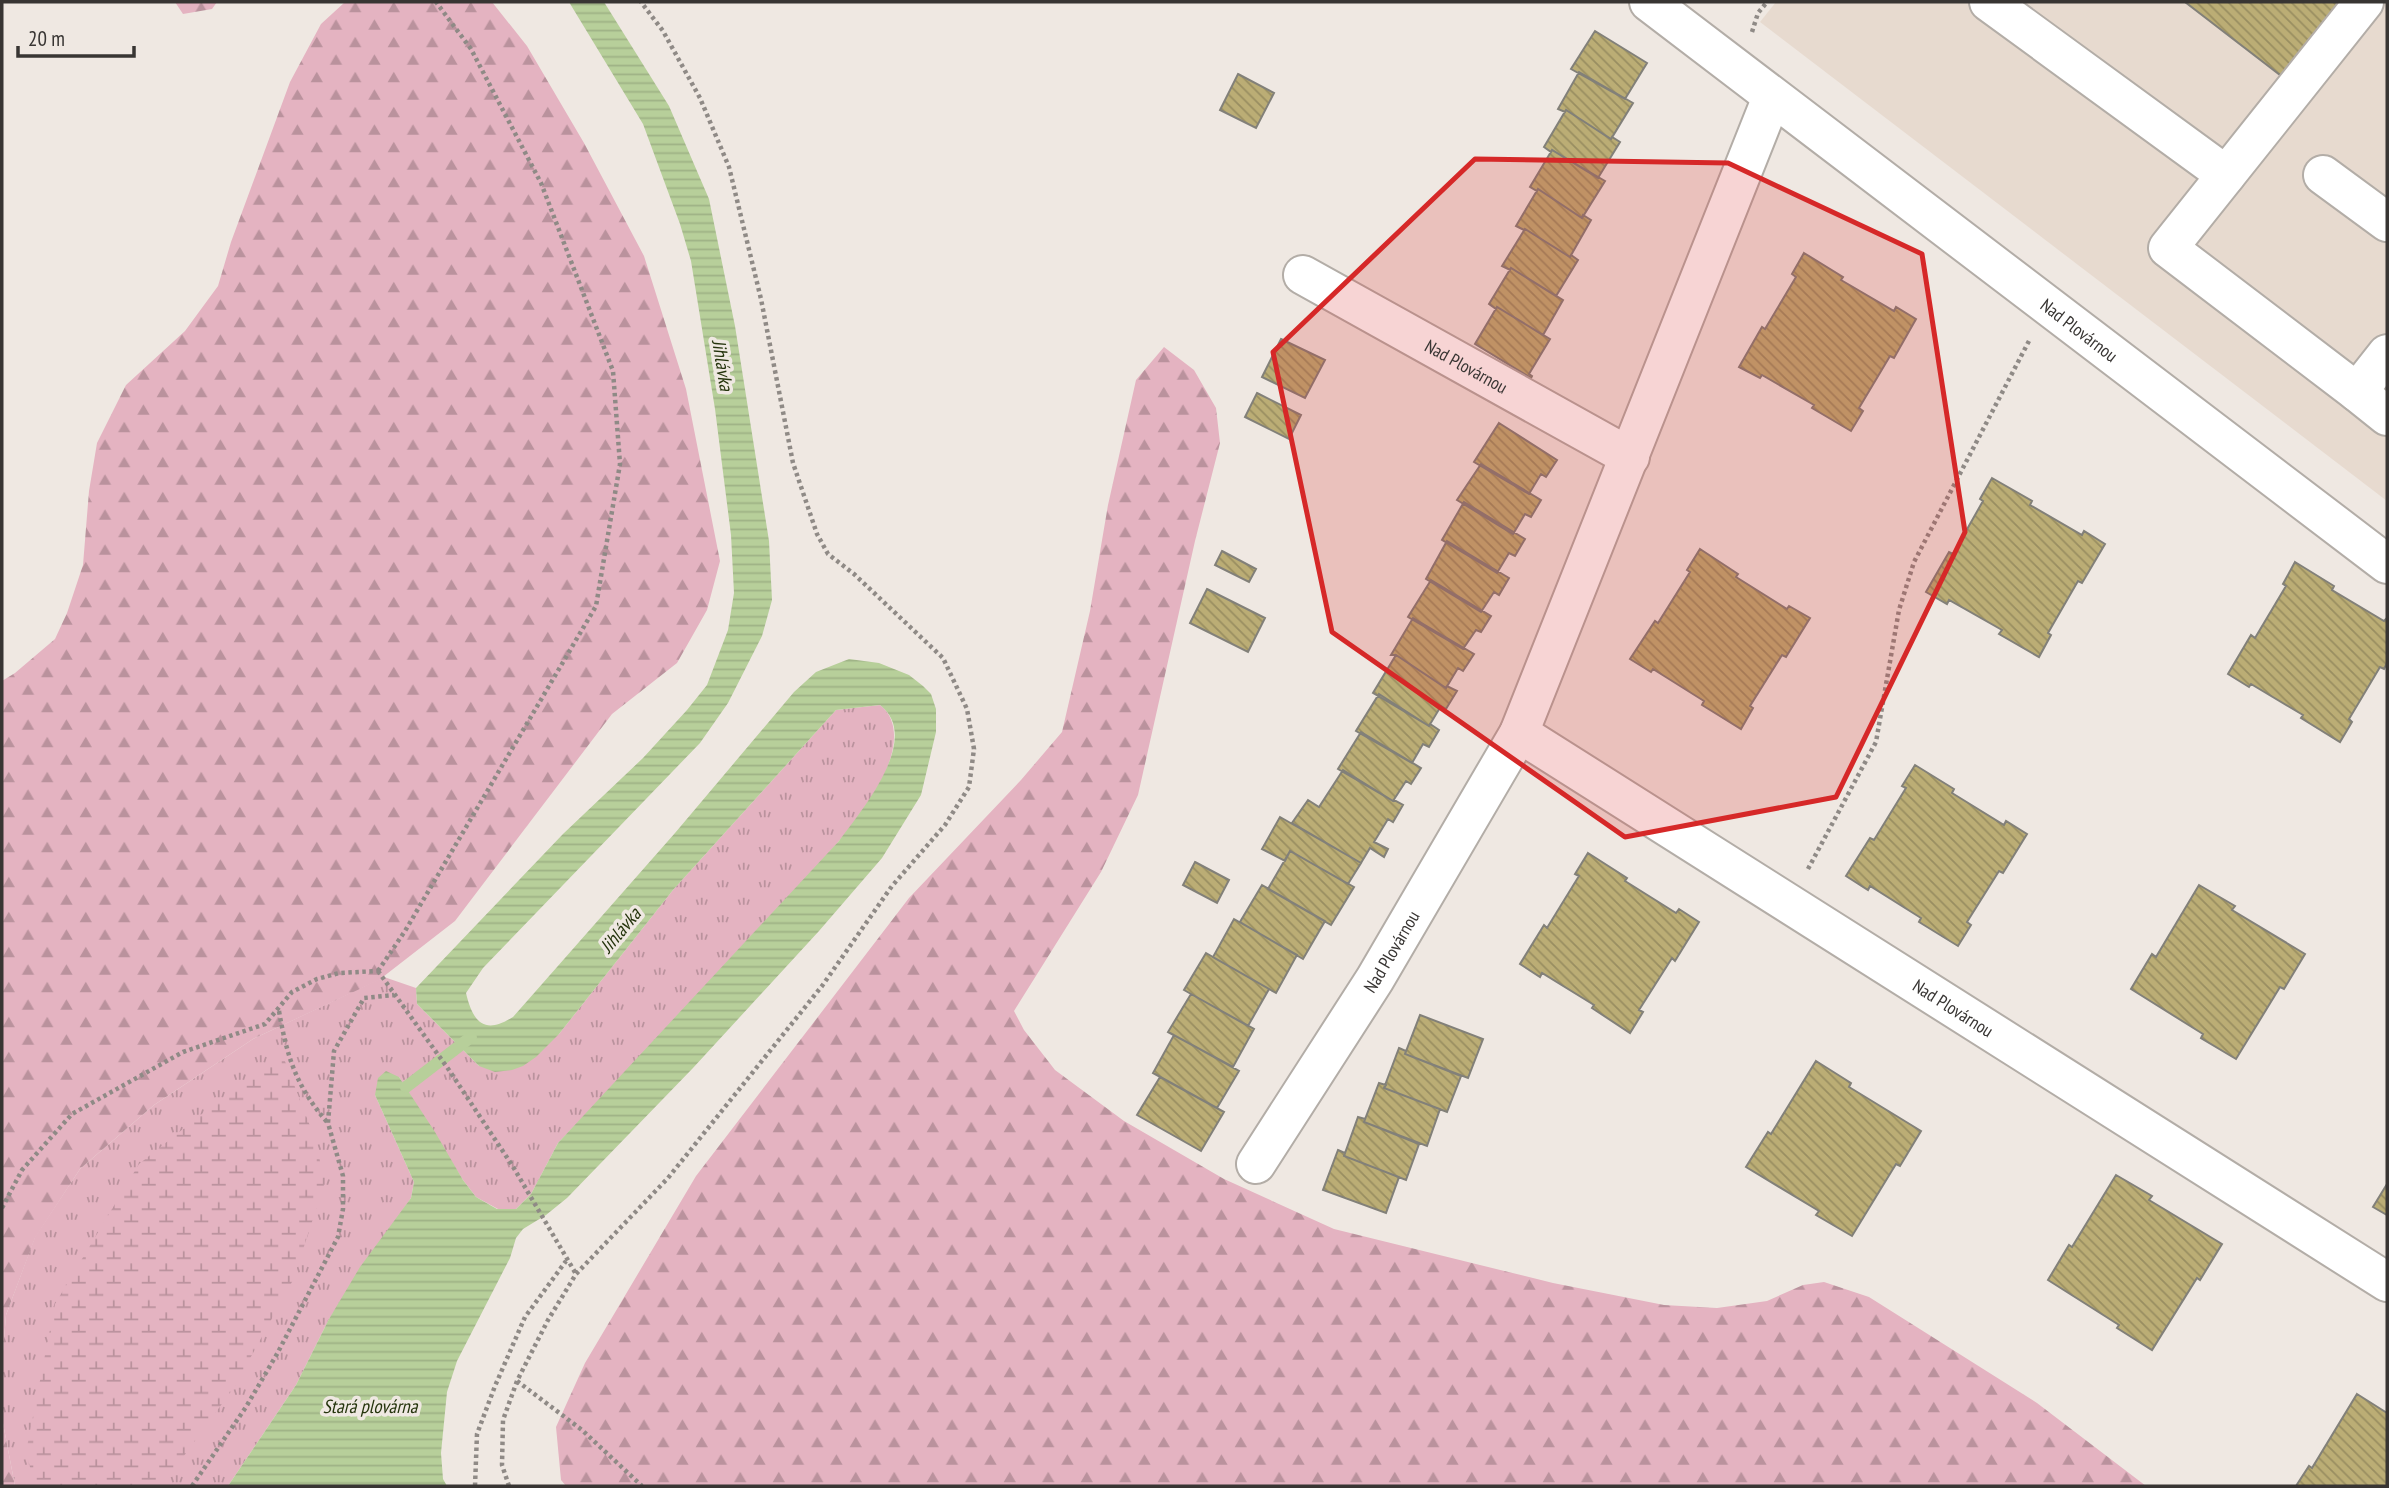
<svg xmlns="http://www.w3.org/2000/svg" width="2389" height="1488" font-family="'PT Sans Narrow',sans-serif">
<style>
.built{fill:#e7dacf}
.grass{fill:url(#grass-tufts)}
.forest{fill:url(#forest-firs)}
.wetland{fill:url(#wetland-marsh)}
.water{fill:url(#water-rules)}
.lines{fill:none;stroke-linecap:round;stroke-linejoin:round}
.stream{stroke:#b7cf9a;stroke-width:12}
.building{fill:url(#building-back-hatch);stroke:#828079;stroke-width:2}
.minor-casing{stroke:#b3ada7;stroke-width:42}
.path{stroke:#8f8a86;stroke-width:4.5;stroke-dasharray:3.5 3.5;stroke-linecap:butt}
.minor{stroke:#fff;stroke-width:38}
.marked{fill:#d62828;fill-opacity:0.2;stroke:#d62828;stroke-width:5;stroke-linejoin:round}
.labels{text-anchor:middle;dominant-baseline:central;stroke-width:7;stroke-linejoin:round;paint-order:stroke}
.street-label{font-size:18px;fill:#383533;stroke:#efe8e2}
.water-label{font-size:19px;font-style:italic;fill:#25340d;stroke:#efe8e2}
</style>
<defs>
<pattern id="grass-tufts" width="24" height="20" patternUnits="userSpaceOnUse" patternTransform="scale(1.75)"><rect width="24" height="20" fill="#e4b3c1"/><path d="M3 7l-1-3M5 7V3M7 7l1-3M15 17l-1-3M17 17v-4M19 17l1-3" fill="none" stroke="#ba929d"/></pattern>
<pattern id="forest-firs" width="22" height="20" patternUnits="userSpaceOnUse" patternTransform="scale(1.75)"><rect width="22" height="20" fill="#e4b3c1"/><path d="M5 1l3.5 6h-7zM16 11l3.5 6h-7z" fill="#ba929d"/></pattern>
<pattern id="wetland-marsh" width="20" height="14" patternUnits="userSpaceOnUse" patternTransform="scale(1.75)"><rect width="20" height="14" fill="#e4b3c1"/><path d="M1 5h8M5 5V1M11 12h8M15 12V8" fill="none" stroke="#ba929d"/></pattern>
<pattern id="water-rules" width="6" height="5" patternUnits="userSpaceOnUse" patternTransform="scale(1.75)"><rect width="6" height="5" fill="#b7cf9a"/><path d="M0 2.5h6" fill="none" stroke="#9eb285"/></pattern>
<pattern id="building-back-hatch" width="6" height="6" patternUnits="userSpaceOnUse" patternTransform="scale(1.75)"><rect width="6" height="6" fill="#bbad75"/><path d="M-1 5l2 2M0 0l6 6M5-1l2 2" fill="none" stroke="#998e61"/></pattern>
</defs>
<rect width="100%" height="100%" fill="#efe8e2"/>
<!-- built -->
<path class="built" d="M1776 2H2387V501L1760 22Z"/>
<!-- grass -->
<path class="grass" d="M880 705C906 725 891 767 875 791 843 844 796 888 754 933 689 1003 625 1074 558 1143L531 1194 516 1209H498L476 1197 463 1180 399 1077 375 1095 414 1182 411 1198 329 1319 296 1385 228 1486H15L2 1418V1364L6 1315 35 1237 80 1169 154 1105 253 1039 384 977 416 988 417 1004 479 1066 559 1034 673 890 836 710Z"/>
<!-- forest -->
<path class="forest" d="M175 2H217L212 9 183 14Z
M345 2H492L527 46 584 143 644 256 686 389 720 561 707 610 677 663 612 714 455 921 379 980 253 1039 154 1105 80 1169 35 1238 6 1315 2 1364V681L15 673 55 639 67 613 83 565 89 491 97 443 126 385 185 331 218 286 231 242 290 82 321 24Z
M1164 347 1194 370 1216 408 1220 443 1195 541 1138 795 1101 872 1014 1011 1024 1030 1055 1070 1124 1121 1224 1179 1334 1229 1553 1283 1664 1305 1717 1308 1767 1301 1803 1285 1824 1282 1869 1297 2037 1403 2146 1486H566L561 1480 556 1427 585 1363 696 1176 909 898 1021 780 1062 732 1090 611 1108 505 1136 380Z
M2 1418 15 1486H2Z"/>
<!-- wetland -->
<path class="wetland" d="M281 1051 317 1144 324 1185 293 1280 235 1386 162 1486H35L26 1452 55 1304 139 1164Z"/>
<!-- water -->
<path class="water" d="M569 2H604L669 106 709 199 735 326 769 541 772 600 762 636 728 703 700 743 483 968 466 993C473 1023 485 1035 513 1017L675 833 794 692 816 672 849 659 879 663 909 675 923 686 931 694 936 709V732L921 795 882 858 819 931 693 1068 567 1198 546 1215 523 1229 516 1238 510 1258 457 1361 447 1392 441 1453 443 1479 447 1486H228L296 1385 329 1319 360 1267 411 1198 414 1182 375 1095 378 1078 386 1071 399 1077 435 1132 463 1180 476 1197 497 1209H516L531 1194 558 1143 839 841C861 811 923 738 880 705L836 710 673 890 559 1034 536 1057 523 1066 512 1070 495 1072 479 1066 417 1004 416 988 563 834 643 758 687 710 707 685 728 630 734 593 731 535 715 409 691 261 680 224 643 124Z"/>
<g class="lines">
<!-- stream -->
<path class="stream" d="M406 1087 471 1037"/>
</g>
<!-- building -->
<path class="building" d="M2185 2H2342L2284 78Z
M1595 31 1647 63 1625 99 1571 69Z
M1579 72 1633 103 1611 139 1566 110 1565 112 1558 109Z
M1238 74 1274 93 1256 128 1220 110Z
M1566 110 1611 139 1612 137 1620 142 1598 178 1552 150 1551 152 1544 147Z
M1552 150 1605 181 1582 218 1538 189 1537 191 1530 187Z
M1538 189 1582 218 1583 215 1591 220 1570 257 1525 229 1524 230 1516 226Z
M1525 229 1570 257 1571 255 1578 260 1556 296 1511 268 1510 270 1502 266Z
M1804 253 1843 277 1841 280 1894 311 1896 307 1916 319 1894 358 1890 356 1859 408 1863 411 1851 431 1812 408 1814 405 1762 375 1760 378 1739 367 1762 327 1765 329 1796 277 1792 274Z
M1511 268 1563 300 1543 335 1497 307 1496 309 1489 304Z
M1497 307 1550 339 1529 374 1532 376 1531 378 1475 344Z
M1281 339 1325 360 1305 398 1262 377Z
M1257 393 1301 415 1289 439 1245 417Z
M1499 423 1557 460 1546 477 1541 474 1529 494 1474 462Z
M1481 464 1541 500 1531 517 1525 514 1513 534 1457 500Z
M1992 478 2032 501 2030 505 2082 535 2084 531 2105 544 2082 583 2078 581 2048 633 2051 635 2039 657 1999 634 2002 630 1949 600 1947 604 1926 592 1949 552 1953 554 1983 501 1980 499Z
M1464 502 1525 539 1515 556 1509 553 1497 573 1442 540Z
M1447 541 1509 578 1499 595 1494 592 1481 612 1426 579Z
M1700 549 1738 574 1736 577 1787 609 1789 606 1810 618 1786 657 1782 655 1750 706 1753 708 1741 729 1702 705 1704 701 1653 669 1651 672 1630 659 1655 621 1658 623 1690 572 1687 570Z
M1222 551 1256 569 1249 582 1215 565Z
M2295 562 2334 586 2332 590 2384 621 2387 618V663L2384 669 2380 667 2349 719 2352 722 2340 742 2301 718 2303 715 2251 684 2249 687 2228 674 2251 635 2255 638 2286 586 2283 584Z
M1431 580 1491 616 1481 632 1476 630 1463 649 1408 617Z
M1207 589 1265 618 1248 652 1190 623Z
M1413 618 1474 654 1463 671 1458 668 1446 688 1396 655H1391Z
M1396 655 1446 688 1447 686 1457 691 1446 709 1441 706 1429 726 1373 693Z
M1379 694 1429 726 1430 724 1439 730 1429 747 1423 744 1412 763 1356 731Z
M1361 732 1421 768 1411 784 1406 781 1393 801 1338 769Z
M1915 765 1954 789 1952 793 2004 825 2006 821 2027 834 2003 873 1999 871 1967 922 1971 925 1958 946 1919 922 1921 918 1870 886 1868 890 1846 876 1870 838 1874 840 1906 788 1902 786Z
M1343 770 1393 801 1394 800 1403 805 1393 822 1388 819 1374 842 1388 849 1384 857 1370 848 1361 863 1292 823 1308 800 1319 807Z
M1280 817 1361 863 1348 884 1290 851 1285 861 1262 849Z
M1290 851 1354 887 1331 925 1268 889Z
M1588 853 1627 878 1625 881 1676 913 1679 909 1699 922 1675 961 1672 958 1639 1010 1643 1012 1630 1033 1592 1008 1594 1005 1542 973 1540 977 1520 964 1544 925 1547 928 1579 876 1575 874Z
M1195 862 1229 880 1217 903 1183 885Z
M1262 885 1325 921 1303 959 1240 922Z
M2199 885 2235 906 2232 910 2305 954 2284 989 2280 987 2236 1059 2201 1038 2203 1034 2131 989 2152 954 2156 957Z
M1234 919 1297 955 1276 993 1213 957Z
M1206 953 1269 989 1248 1026 1184 990Z
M1191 994 1254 1029 1233 1067 1168 1032Z
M1420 1015 1483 1039 1468 1078 1405 1054Z
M1174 1035 1239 1071 1217 1108 1153 1073Z
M1399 1048 1406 1051 1405 1054 1461 1076 1447 1112 1384 1088Z
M1816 1061 1851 1083 1849 1087 1921 1131 1900 1166 1896 1164 1852 1236 1816 1215 1819 1211 1746 1167 1768 1132 1771 1134Z
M1160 1077 1224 1112 1201 1151 1137 1115Z
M1379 1083 1386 1085 1384 1088 1440 1109 1427 1146 1364 1122Z
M1358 1117 1365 1119 1364 1122 1419 1144 1406 1180 1344 1156Z
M1338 1150 1345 1153 1344 1156 1399 1177 1386 1213 1323 1190Z
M2116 1175 2152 1196 2149 1200 2222 1244 2200 1280 2197 1278 2152 1350 2117 1328 2119 1325 2048 1280 2069 1245 2072 1247Z
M2387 1184V1215L2373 1207Z
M2357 1394 2387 1413V1486H2296L2309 1466 2312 1468Z"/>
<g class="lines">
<defs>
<g id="minor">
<path id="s1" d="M1649 2 2387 564"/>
<path d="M1989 2 2226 175"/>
<path d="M2364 2 2168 248 2357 392 2387 354"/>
<path d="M2323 175 2387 222"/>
<path id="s2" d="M1303 275 1630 457"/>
<path d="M2357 392 2387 416"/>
<path id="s3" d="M1519 733 2387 1282"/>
<path id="s4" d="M1256 1164 1375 979 1519 733 1772 97"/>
</g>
</defs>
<!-- minor casing -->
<use href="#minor" class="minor-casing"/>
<!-- path -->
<path class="path" d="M1752 32 1758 13 1767 2
M1808 869 1876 742 1899 610 1914 562 2030 339
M378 971 405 931 596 606 620 464 613 371 541 183 471 49 436 2
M378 971 449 1070 512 1165 576 1274
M279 1011C287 1057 296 1086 327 1122
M2 1208 22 1170 72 1114 183 1052 265 1024 292 992 317 979 339 973 378 971
M517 1381 582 1430 642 1486
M192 1486 246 1407 277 1354 338 1237 343 1209V1176L328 1123 334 1051 364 998 394 995
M475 1486 477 1434 495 1386 525 1317 566 1261
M509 1486 502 1465 503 1420 517 1381 548 1320 576 1274 668 1178 822 986 892 886 945 825 969 787 974 749 967 709 943 658 854 574 828 554 817 534 793 463 761 299 729 167 700 98 663 31 641 2"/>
<!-- minor -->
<use href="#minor" class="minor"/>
</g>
<!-- marked area -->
<path class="marked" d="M1475 159 1728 163 1922 254 1965 532 1836 797 1625 837 1332 632 1273 352Z"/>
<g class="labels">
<!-- street labels -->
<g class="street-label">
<text stroke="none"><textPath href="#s1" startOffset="541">Nad Plovárnou</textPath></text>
<text stroke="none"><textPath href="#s2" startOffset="187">Nad Plovárnou</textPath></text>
<text stroke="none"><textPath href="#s4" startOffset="252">Nad Plovárnou</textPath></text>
<text stroke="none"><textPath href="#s3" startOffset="514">Nad Plovárnou</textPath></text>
</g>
<!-- water labels -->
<g class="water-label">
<text transform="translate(723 365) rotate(81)">Jihlávka</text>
<text transform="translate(620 930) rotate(-50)">Jihlávka</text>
<text x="370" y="1406">Stará plovárna</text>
</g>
</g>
<!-- border -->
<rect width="2389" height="1488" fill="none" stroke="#383533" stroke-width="7"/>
<!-- scale -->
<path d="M18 46v10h116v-10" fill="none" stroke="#383533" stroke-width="3.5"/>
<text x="28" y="46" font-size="21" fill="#383533" stroke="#efe8e2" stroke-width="5" paint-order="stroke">20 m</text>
</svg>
